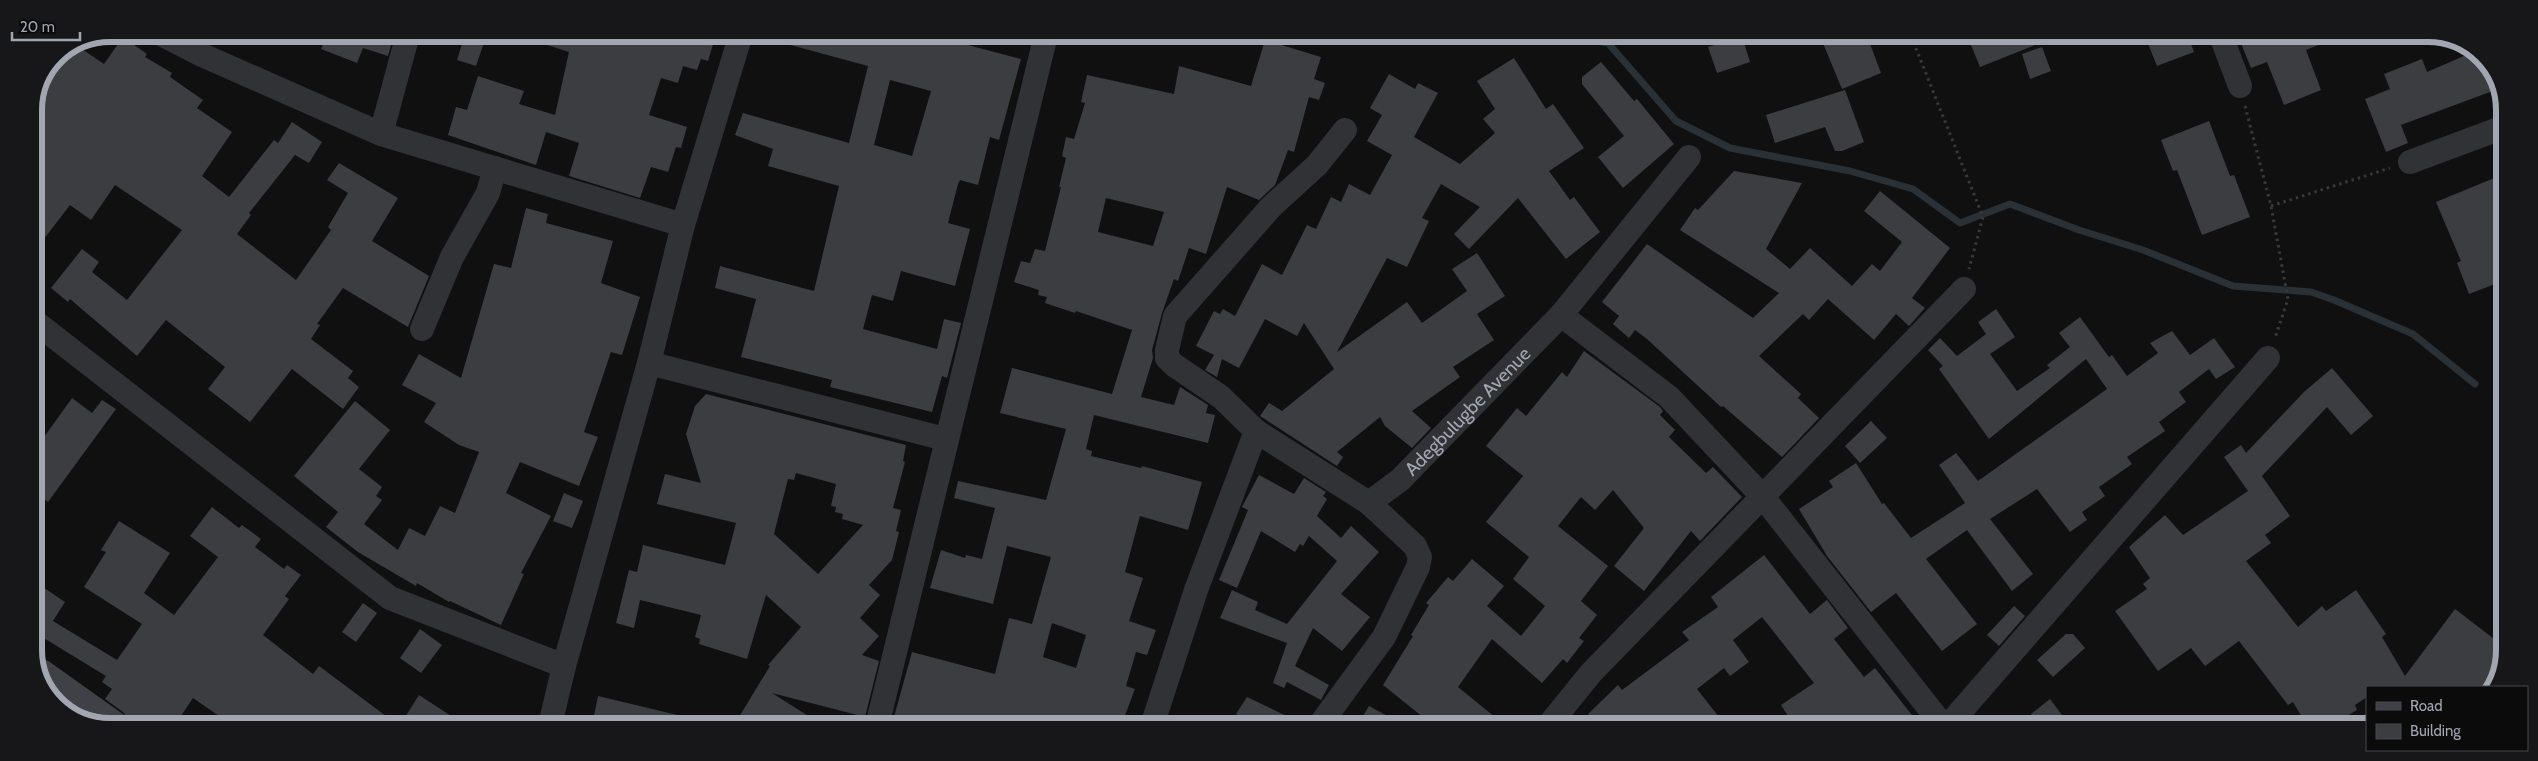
<svg xmlns="http://www.w3.org/2000/svg" width="2538" height="761" font-family="Cabin,sans-serif">
<style>
.lines{fill:none;stroke-linecap:round;stroke-linejoin:round}
.stream{stroke:#293036;stroke-width:7}
.building{fill:#3c3d41;fill-rule:evenodd}
.path{stroke:#37393d;stroke-width:3;stroke-dasharray:2.5 4;stroke-linecap:butt}
.street{stroke:#313236;stroke-width:24}
.secondary{stroke:#3f4146;stroke-width:28}
.labels{text-anchor:middle;dominant-baseline:central;stroke-width:5;stroke-linejoin:round;paint-order:stroke}
.street-label{font-size:19px;fill:#a2a6b1;stroke:#0b0b0c}
.rim{fill:none;stroke:#a2a6b1;stroke-width:6}
</style>
<rect width="100%" height="100%" fill="#101011"/>
<g class="lines">
<!-- stream -->
<path class="stream" d="M1570 35 1608 43 1676 121 1730 148 1850 171 1913 189 1960 223 2010 204 2079 230 2143 250 2233 286 2311 292 2334 300 2413 334 2475 384"/>
</g>
<!-- building -->
<path class="building" d="M327 34H394L388 56 363 48 357 63 321 49Z
M465 34H487L476 66 457 60Z
M526 34H716L708 61 701 59 697 70 683 66 678 83 661 78 649 115 687 127 681 148 676 147 668 172 651 167 640 198 569 176 579 143 546 132 536 165 448 135 456 107 467 110 478 76 524 91 519 104 555 115 569 52 525 38Z
M773 34 930 35 1021 59 999 140 990 137 978 185 960 180 958 184 948 223 970 229 955 286 901 271 893 301 872 295 863 329 937 349 944 319 961 323 947 378 942 376 932 412 830 387 832 380 741 357 756 299 715 288 720 266 814 291 839 186 768 166 773 149 735 135 743 113 849 143 868 66 772 40ZM890 80 931 91 912 156 874 145Z
M1742 36 1750 62 1717 73 1708 47Z
M1820 36H1867L1881 73 1842 89Z
M1993 36H2055V37L1980 67 1971 45Z
M2145 36H2188L2194 52 2157 66Z
M2238 36H2338V37L2306 50 2321 90 2284 105 2267 62 2251 68Z
M123 37 147 54 145 57 172 73 170 77 203 100 197 108 232 132 202 176 229 197 274 140 278 143 292 122 322 142 309 163 295 155 249 213 251 215 237 234 296 280 331 230 328 227 348 193 327 180 339 163 398 198 372 241 429 276 408 327 343 288 317 324 320 325 311 339 353 371 348 378 359 387 343 409 292 369 250 422 208 389 225 367 166 320 137 356 70 299 68 302 51 288 82 249 99 262 92 272 127 300 182 230 115 185 91 220 70 205 34 252V110L56 56 79 47 104 64Z
M1265 40 1321 57 1314 79 1325 83 1319 100 1309 97 1294 152 1288 150 1275 185 1259 200 1227 187 1206 254 1189 248 1178 281 1174 279 1162 313 1152 350 1153 358 1141 397 1174 405 1180 387 1208 405 1206 413 1215 415 1208 443 1094 415 1086 449 1092 451 1091 456 1141 468 1142 466 1202 482 1188 530 1140 516 1125 572 1143 578 1129 621 1156 630 1147 655 1136 652 1126 686 1135 689 1121 726 892 724 912 652 995 674 1009 618 1032 624 1051 557 1007 546 993 604 930 588 941 550 965 558 966 555 982 559 995 508 954 498 958 481 1046 500 1066 429 1000 413 1012 368 1112 394 1132 330 1076 311 1075 313 1045 303 1047 297 1038 295 1039 290 1014 282 1021 261 1030 263 1035 249 1045 251 1061 187H1059L1066 158 1062 156 1066 137 1074 139 1085 103 1081 102 1087 75 1174 94 1179 66 1251 86ZM1106 198 1164 212 1153 246 1098 232ZM1052 623 1086 635 1076 668 1043 657Z
M2042 47 2051 71 2030 79 2022 54Z
M2473 52 2485 60 2498 89 2401 125 2408 143 2386 152 2365 99 2390 89 2384 74 2422 59 2427 72Z
M1514 58 1546 109 1553 104 1584 148 1549 171 1570 200 1574 197 1600 232 1566 259 1518 198 1469 249 1454 234 1480 207 1441 184 1422 218 1429 221 1407 267 1387 258 1337 352 1407 302 1422 323 1467 291 1452 269 1477 253 1505 296 1477 314 1494 340 1453 367 1460 377 1412 411 1431 428 1412 448 1385 426 1380 417 1337 452 1343 457 1337 466 1260 416 1269 403 1282 411 1334 369 1304 323 1297 336 1265 319 1239 368 1222 359 1217 377 1205 370 1214 355 1196 346 1214 311 1220 314 1223 309 1235 316 1262 264 1282 275 1307 225 1316 229 1331 197 1341 202 1349 184 1370 195 1392 155 1367 141 1382 115 1370 108 1389 74 1415 89 1418 83 1438 93 1414 137 1460 164 1495 133 1483 119 1495 109 1477 81Z
M1601 62 1634 101 1637 99 1674 144 1623 188 1598 157 1624 136 1582 84V77Z
M1845 90 1864 142 1842 151H1835L1825 127 1775 143 1766 115Z
M2209 121 2230 176 2234 175 2250 217 2202 235 2177 170 2173 171 2161 140Z
M1734 171 1802 183 1766 249 1790 269 1810 248 1852 286 1872 264 1880 271 1902 242 1864 211 1880 191 1950 248 1912 298 1925 308 1909 326 1896 314 1874 340 1828 299 1809 320 1803 314 1759 356 1801 394 1798 398 1819 418 1782 457 1723 406 1721 407 1647 339 1635 330 1629 338 1613 324 1619 316 1602 302 1647 244 1753 318 1779 293 1680 230 1695 208 1698 210Z
M2504 174 2503 281 2469 294 2457 263 2461 261 2436 202Z
M526 208 548 214 546 223 613 241 601 283 640 297 622 355 611 352 584 432 598 437 579 486 520 462 506 493 551 516 521 573 524 574 501 625 450 601 449 602 417 583 416 586 358 552 326 527 338 512 294 476 355 401 390 430 359 469 382 487 376 496 382 500 364 524 398 550 409 528 425 536 440 506 455 513 479 452 459 445 424 422 436 403 402 385 419 354 461 378 494 264 511 268Z
M1996 309 2015 337 1990 354 2017 391 2050 368 2047 365 2070 347 2059 333 2080 317 2109 357 2112 355 2127 376 2158 353 2150 343 2172 331 2190 355 2214 338 2235 367 2216 379 2209 369 2179 392 2186 402 2159 422 2165 431 2127 457 2132 464 2099 487 2105 496 2082 512 2087 520 2070 532 2037 489 1990 519 2033 574 2012 591 1967 530 1926 559 1977 624 1942 651 1896 593 1871 612 1827 556 1799 509 1833 487 1829 481 1856 463 1882 504 1884 503 1911 538 1965 503 1939 465 1956 453 1978 481 2107 389 2086 359 1989 439 1939 369 1943 366 1928 350 1940 338 1957 356 1986 334 1978 322Z
M1584 351 1660 407 1663 411 1660 415 1675 430 1669 437 1706 473 1713 467 1742 497 1700 541 1691 531 1644 591 1614 566 1644 528 1613 490 1595 510 1581 497 1558 526 1608 566 1581 601 1597 615 1579 638 1584 641 1567 663 1563 659 1542 683 1492 639 1458 687 1506 726H1434L1383 685 1413 636 1411 635 1429 605 1426 603 1448 577 1453 581 1472 559 1504 586 1487 606 1521 636 1545 606 1513 579 1529 557 1486 522 1523 476 1486 446 1517 408 1526 416 1562 372 1567 377Z
M2332 368 2373 416 2351 435 2327 407 2262 476 2290 516 2265 535 2271 543 2246 561 2298 627 2322 606 2326 611 2356 590 2386 634 2382 637 2405 676 2455 609 2502 645V670L2491 687H2367V697L2355 705 2357 710 2329 727H2308L2293 702 2288 705 2239 641 2205 666 2191 648 2158 671 2115 611 2147 589 2143 584 2150 578 2129 547 2165 515 2183 535 2248 491 2224 457 2241 445 2246 453 2304 392Z
M706 394 906 445 903 461 905 462 893 508 901 510 896 531 899 532 892 560 869 585 880 595 860 618 879 636 862 655 879 661 865 717 772 693 824 726 752 725 739 717 770 666 768 665 801 627 766 595 747 659 699 644 700 639 695 637 701 615 640 600 634 628 616 623 629 570 637 572 643 545 725 565 736 523 657 504 665 474 701 483 686 434 695 406ZM796 473 836 484 831 506 836 507 835 512 843 514 842 519 863 525 818 574 774 534 788 479 794 480Z
M72 398 92 413 102 400 116 409 48 502 34 492V451Z
M1871 421 1887 438 1860 463 1845 446Z
M1259 475 1294 494 1304 478 1326 492 1323 496 1327 499 1317 516 1341 538 1351 526 1379 552 1341 594 1370 617 1342 651 1313 628 1295 666 1329 685 1321 700 1287 682 1284 688 1273 683 1287 643 1220 618 1232 590 1258 602 1255 610 1287 624 1337 561 1309 536 1303 546 1300 544 1295 552 1261 531 1237 588 1219 580 1248 510 1242 507Z
M564 493 583 501 572 528 553 521Z
M212 507 239 528 242 525 261 539 255 547 284 569 287 565 301 575 285 596 289 599 263 635 313 674 319 666 398 725H232L193 698 175 725H144L132 716 129 721 123 712 105 699 112 689 102 682 106 676 42 637 34 649V581L65 602 53 621 117 660 142 624 84 587 106 552 101 550 119 521 170 553 144 593 174 615 218 557 190 536Z
M1764 555 1810 614 1827 600 1848 628 1834 639 1864 677 1875 668 1915 719 1905 727H1888L1881 718 1870 727H1795L1781 705 1814 683 1762 617 1733 640 1749 662 1730 676 1724 668 1697 689 1726 726H1600L1588 714 1618 685 1622 690 1689 640 1682 632 1718 607 1711 597Z
M363 603 377 613 356 642 342 632Z
M2014 606 2025 616 1999 646 1987 635Z
M420 629 442 645 421 673 400 658Z
M2066 634H2073L2085 648 2053 677 2037 660Z
M419 695 465 725H400Z
M598 696 690 718 689 725H592Z
M1247 697 1305 725 1306 726H1253L1236 714Z
M2050 699 2071 727H2040L2031 714Z
M1369 706 1406 726H1357Z"/>
<g class="lines">
<!-- path -->
<path class="path" d="M1911 36 1983 217 1969 269
M2245 106 2271 206 2288 299 2275 338
M2271 206 2390 168"/>
<!-- street -->
<g class="street">
<path d="M161 34 202 55 381 134 683 225"/>
<path d="M2221 36 2240 86"/>
<path d="M381 134 408 34"/>
<path d="M2410 162 2504 127"/>
<path d="M1561 315 1669 397 1763 497 1944 727"/>
<path d="M34 321 390 598 564 666"/>
<path d="M422 329 452 257 488 193 495 168"/>
<path d="M649 363 945 439"/>
<path id="s1" d="M1369 503 1400 480 1561 315 1689 157"/>
<path d="M550 725 564 666 649 363 683 225 741 34"/>
<path d="M877 726 1046 35"/>
<path d="M1152 726 1196 590 1256 431"/>
<path d="M1319 726 1384 637 1418 567 1420 557 1415 546 1369 503 1256 431 1221 397 1174 365 1167 358V350L1175 316 1271 207 1317 165 1345 130"/>
<path d="M1548 726 1591 673 1964 289"/>
<path d="M1947 727 2268 358"/>
</g>
<!-- secondary -->
<path class="secondary" d="M41 673 114 725"/>
</g>
<g class="labels">
<!-- street labels -->
<g class="street-label">
<text stroke="none"><textPath href="#s1" startOffset="135">Adegbulugbe Avenue</textPath></text>
</g>
</g>
<!-- crop -->
<path d="M0 0H2538V761H0ZM110 42H2428A68 68 0 0 1 2496 110V650A68 68 0 0 1 2428 718H110A68 68 0 0 1 42 650V110A68 68 0 0 1 110 42Z" fill="#171719" fill-rule="evenodd"/>
<path class="rim" d="M110 42H2428A68 68 0 0 1 2496 110V650A68 68 0 0 1 2428 718H110A68 68 0 0 1 42 650V110A68 68 0 0 1 110 42Z"/>
<!-- legend -->
<rect x="2366" y="686" width="162" height="65" fill="#0b0b0c" stroke="#47494e"/>
<rect x="2376" y="702" width="25" height="8" fill="#3f4146" stroke="#47494e"/>
<text x="2410" y="711" font-size="15" fill="#a2a6b1">Road</text>
<rect x="2376" y="724" width="25" height="15" fill="#3c3d41" stroke="#47494e"/>
<text x="2410" y="736" font-size="15" fill="#a2a6b1">Building</text>
<!-- scale -->
<path d="M12 32v8h68v-8" fill="none" stroke="#a2a6b1" stroke-width="2.5"/>
<text x="20" y="32" font-size="15" fill="#a2a6b1" stroke="#0b0b0c" stroke-width="4" paint-order="stroke">20 m</text>
</svg>
